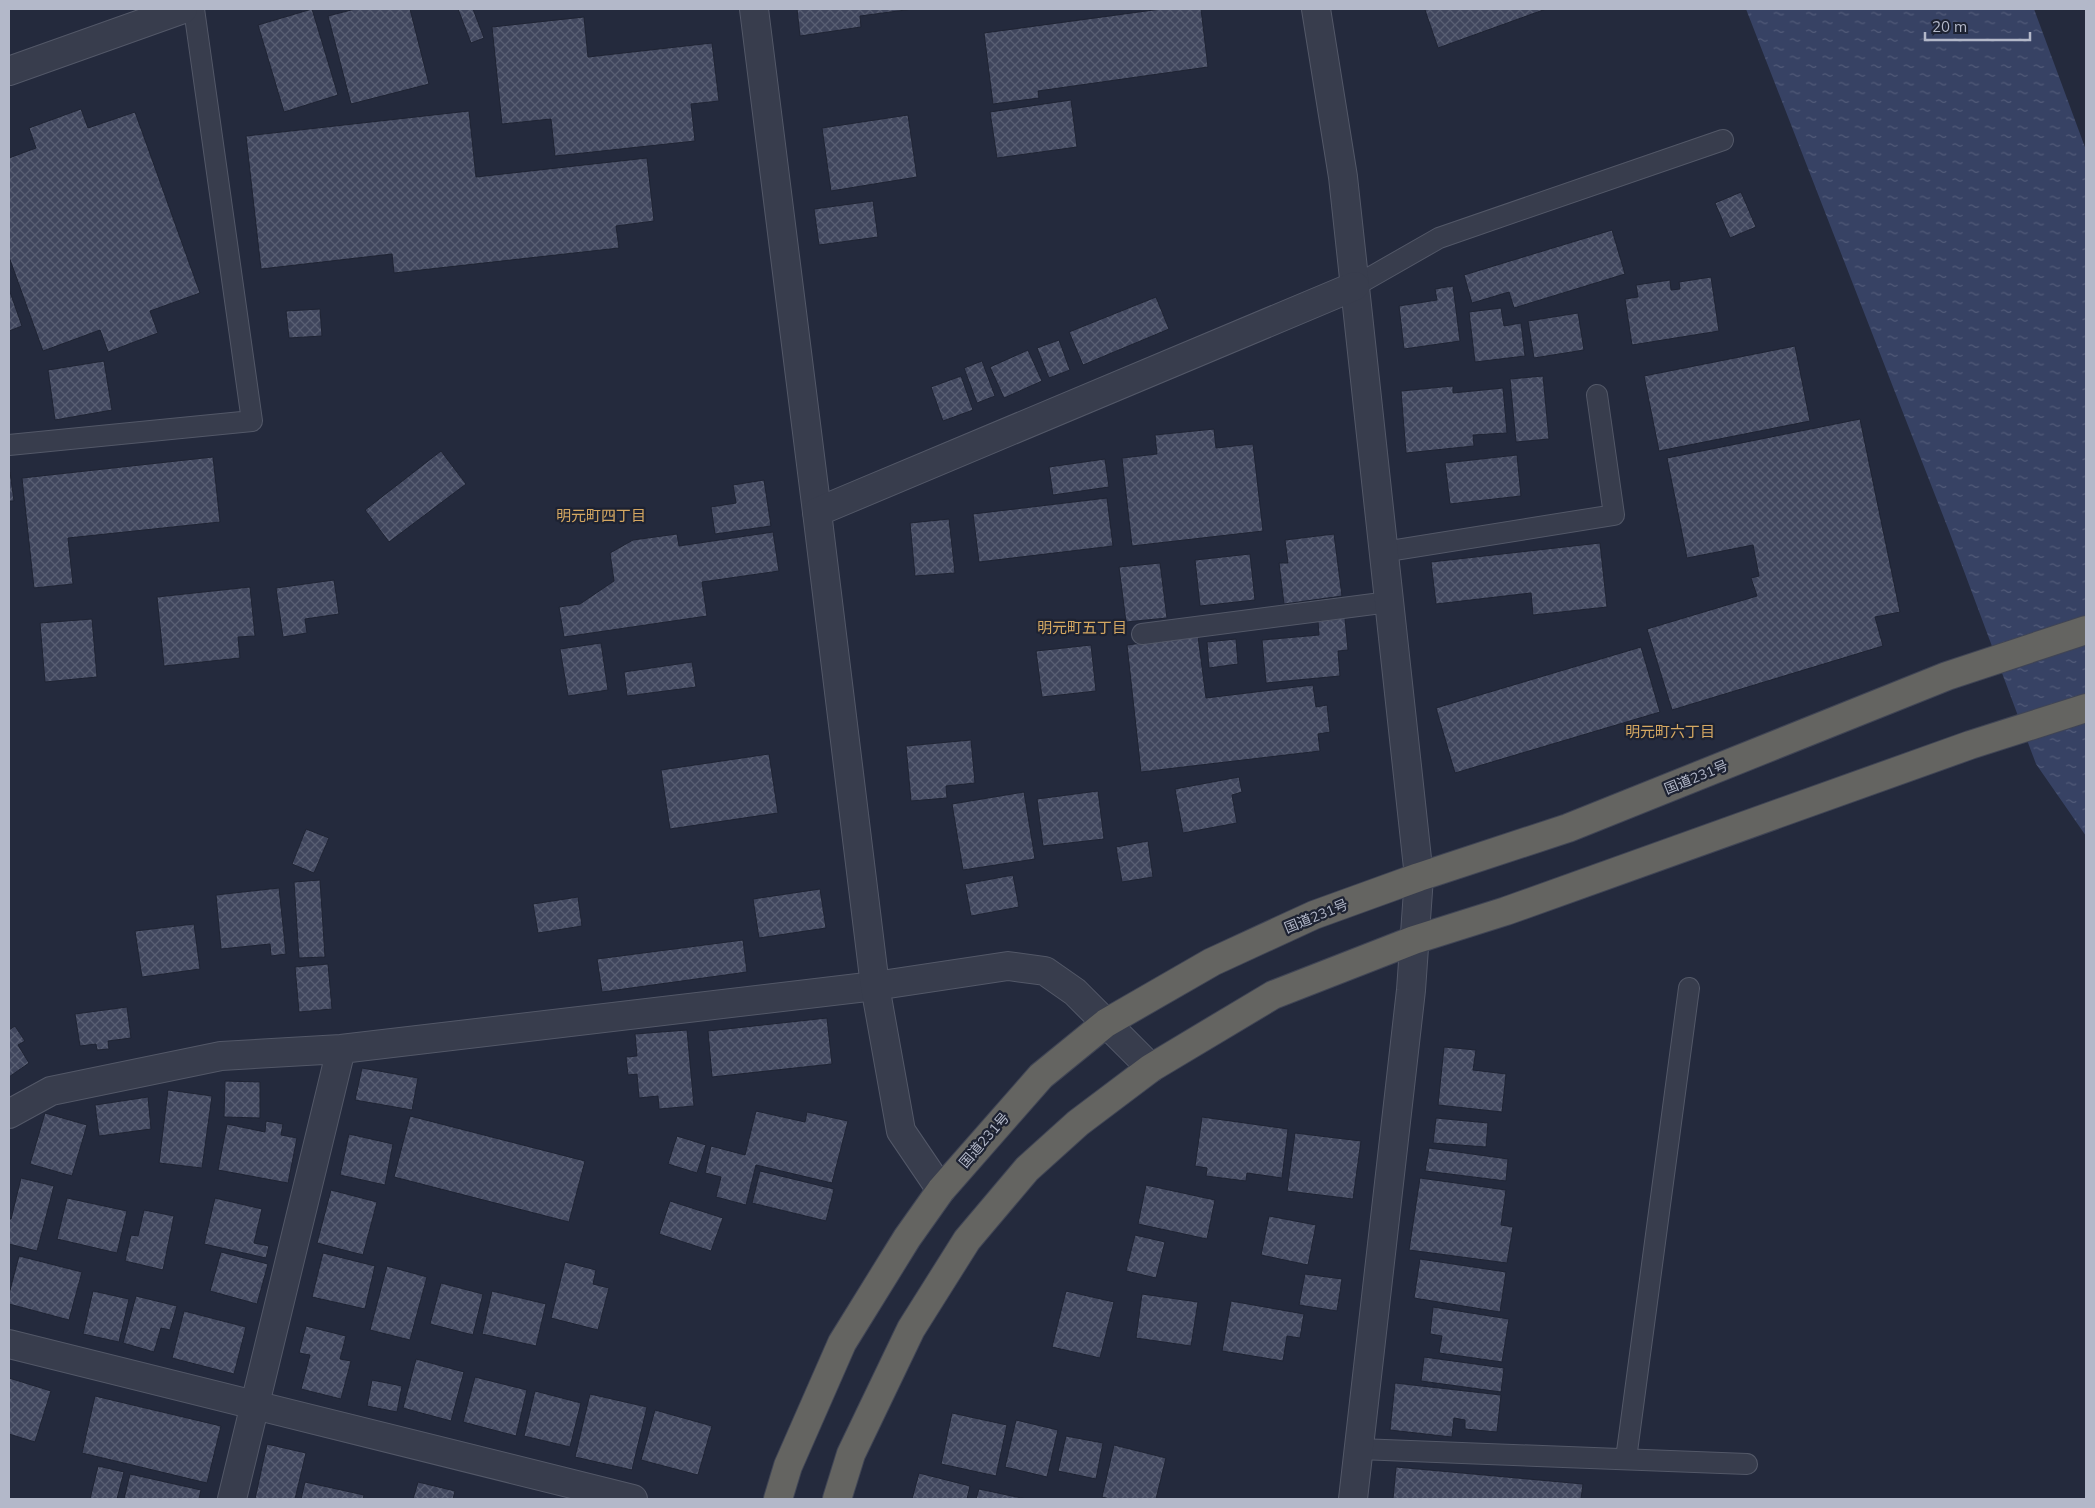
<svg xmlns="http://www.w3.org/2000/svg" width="2095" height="1508" font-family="Mulish,'Noto Sans JP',sans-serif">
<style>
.water{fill:url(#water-ripples)}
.building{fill:url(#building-cross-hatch);stroke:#1f2434}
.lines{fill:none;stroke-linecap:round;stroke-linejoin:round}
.service-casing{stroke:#535868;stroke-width:22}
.minor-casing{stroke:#535868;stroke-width:30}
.tertiary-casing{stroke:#535868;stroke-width:30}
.trunk-casing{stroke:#404555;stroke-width:30}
.service{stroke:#383d4d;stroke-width:20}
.minor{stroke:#383d4d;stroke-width:28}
.tertiary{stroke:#383d4d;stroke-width:28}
.trunk{stroke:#646461;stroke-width:28}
.labels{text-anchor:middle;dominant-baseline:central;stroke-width:4.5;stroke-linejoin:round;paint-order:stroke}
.street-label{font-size:14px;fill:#b3b8c9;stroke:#1d2232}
.neighbourhood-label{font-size:15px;fill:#d5a862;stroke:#1d2232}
</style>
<defs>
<pattern id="water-ripples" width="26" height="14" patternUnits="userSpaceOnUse" patternTransform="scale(1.25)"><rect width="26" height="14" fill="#374264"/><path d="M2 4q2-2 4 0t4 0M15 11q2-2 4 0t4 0" fill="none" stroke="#525b79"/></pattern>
<pattern id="building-cross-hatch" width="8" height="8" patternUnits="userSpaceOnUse" patternTransform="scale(1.25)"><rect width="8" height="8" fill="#40465d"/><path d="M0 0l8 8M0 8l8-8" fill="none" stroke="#595f73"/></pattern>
</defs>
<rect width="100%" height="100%" fill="#242a3d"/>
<!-- water -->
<path class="water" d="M1746 9H2034L2086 150V836L2036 764 1949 531Z"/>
<!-- building -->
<path class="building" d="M312 9 338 95 284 112 258 25Z
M355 9H410L429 84 351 104 328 16Z
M458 9H473L484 38 471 43Z
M797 9H913L860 16 861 27 800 36Z
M1161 9H1201L1208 67 1038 91 1039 98 993 104 984 33Z
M1429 9H1546L1438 48 1425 10Z
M584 17 588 57 712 43 719 101 691 104 695 141 555 156 551 119 502 124 492 27Z
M1071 100 1077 147 997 158 990 112Z
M81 109 88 128 135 112 200 293 150 311 158 333 108 352 100 330 43 351 9 257V158L36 148 29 128Z
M469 111 476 177 647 158 654 221 616 226 619 248 394 273 392 254 261 269 246 136Z
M908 115 917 177 831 191 822 128Z
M1741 192 1756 227 1730 238 1715 203Z
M873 201 878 237 819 245 814 209Z
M1612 230 1625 274 1514 308 1509 292 1472 303 1464 275Z
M1711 277 1719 331 1632 345 1625 299 1638 297 1636 285 1670 280 1671 290 1680 289 1679 282Z
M1453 286 1460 341 1404 349 1399 306 1437 300 1435 289Z
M9 289 22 326 9 331Z
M1156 297 1169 329 1083 365 1069 332Z
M1501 308 1504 326 1521 323 1525 356 1475 362 1469 312Z
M320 309 322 336 289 338 286 311Z
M1578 313 1584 350 1534 358 1528 321Z
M1059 340 1070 370 1049 378 1037 348Z
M1795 346 1810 421 1659 451 1644 376Z
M1028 350 1042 381 1004 398 990 367Z
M104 361 112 410 55 420 48 370Z
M982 361 995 396 977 403 964 368Z
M961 376 973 410 943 421 931 387Z
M1543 376 1549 439 1516 442 1510 379Z
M1453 386V393L1503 388 1507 433 1473 435 1474 446 1406 453 1401 391Z
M1860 419 1900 612 1875 617 1883 646 1672 710 1647 629 1757 596 1751 578 1759 576 1753 545 1687 558 1667 458Z
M1214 429 1216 448 1253 444 1263 531 1132 546 1122 458 1157 454 1155 435Z
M441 451 466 484 389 542 365 510Z
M1517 455 1521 496 1450 504 1445 463Z
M213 457 220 522 68 538 73 584 34 588 22 478Z
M1105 459 1109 487 1053 495 1049 467Z
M10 472 14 501H9V473Z
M764 480 771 526 715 534 711 507 736 503 733 485Z
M1107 498 1113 546 979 562 973 514Z
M949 519 955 573 915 576 910 523Z
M773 532 779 571 702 582 707 616 564 637 559 607 580 604 614 581 610 553 633 540 677 534 679 546Z
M1334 534 1342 596 1284 604 1279 563H1288L1285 540Z
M1600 543 1607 607 1533 615 1531 593 1436 604 1431 562Z
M1250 554 1255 600 1200 606 1195 560Z
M1160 563 1167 618 1126 622 1119 567Z
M334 580 339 614 305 619 307 633 283 637 276 588Z
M250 587 255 636 238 637 240 658 164 666 157 597Z
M1345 618 1348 650 1338 651 1340 676 1266 683 1262 640 1319 635 1318 621Z
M92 619 97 677 45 682 40 623Z
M1198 636 1206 698 1313 685 1316 707 1327 705 1330 732 1318 734 1320 751 1141 772 1127 645Z
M1236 639 1238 664 1209 668 1207 642Z
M601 643 608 690 568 696 560 649Z
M1091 645 1096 691 1042 697 1036 651Z
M1641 647 1660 712 1455 773 1436 708Z
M692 662 696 687 627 696 624 672Z
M971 740 975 783 946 786 947 798 911 801 906 746Z
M769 754 778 813 670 829 661 770Z
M1239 777 1242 792 1232 795 1237 823 1183 833 1175 789Z
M1098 791 1104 839 1043 846 1037 799Z
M1024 792 1035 859 963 870 952 804Z
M306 829 329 838 314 873 292 864Z
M1148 841 1153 877 1122 882 1116 847Z
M1013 875 1019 907 971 916 965 884Z
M320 880 325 957 299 958 294 882Z
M279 888 286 954 271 956 270 944 221 949 216 895Z
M820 889 826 928 759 938 753 899Z
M578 897 582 926 538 933 533 904Z
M194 924 200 969 142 977 135 931Z
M743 940 747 972 602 992 597 959Z
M328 964 332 1009 299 1012 295 967Z
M127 1007 131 1038 108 1041 109 1049 97 1050 96 1044 80 1046 75 1014Z
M827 1018 832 1064 712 1077 708 1031Z
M15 1026 25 1041 18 1045 29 1063 9 1077V1030Z
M687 1030 694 1106 659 1109 658 1096 639 1098 637 1074 628 1075 626 1057 637 1056 635 1034Z
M1444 1047 1476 1050 1473 1070 1506 1074 1502 1112 1438 1105Z
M362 1068 418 1078 412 1110 355 1100Z
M225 1081 260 1082V1118L224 1117Z
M168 1090 212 1096 202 1168 159 1163Z
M148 1097 151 1129 99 1136 95 1105Z
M756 1111 805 1122 807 1112 848 1121 832 1183 756 1165 746 1205 716 1197 721 1177 705 1173 711 1146 745 1155Z
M45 1113 87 1125 72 1176 30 1164Z
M410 1116 585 1161 569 1222 394 1177Z
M1202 1117 1288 1129 1282 1178 1247 1173 1246 1181 1206 1176 1207 1168 1195 1166Z
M1436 1118 1488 1123 1486 1147 1433 1143Z
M266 1121 283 1124 281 1135 297 1138 288 1183 218 1170 227 1124 265 1132Z
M1295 1133 1361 1141 1353 1199 1287 1191Z
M349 1134 393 1144 385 1185 340 1175Z
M677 1136 706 1145 697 1173 668 1164Z
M1429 1148 1508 1159 1506 1181 1425 1171Z
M760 1171 834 1189 826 1221 752 1203Z
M21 1178 54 1186 37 1251 9 1244V1219H11Z
M1420 1178 1506 1190 1501 1225 1513 1227 1507 1263 1409 1250Z
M1146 1185 1215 1200 1207 1239 1138 1224Z
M331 1190 377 1202 363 1255 317 1243Z
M67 1198 127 1211 117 1253 57 1239Z
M215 1198 262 1209 254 1243 269 1246 266 1258 204 1244Z
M670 1201 723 1218 711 1251 659 1234Z
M144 1210 174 1216 163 1270 125 1261 131 1235 138 1236Z
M1269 1216 1316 1225 1308 1265 1261 1255Z
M1135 1235 1165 1242 1156 1278 1126 1271Z
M221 1252 268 1264 257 1304 210 1291Z
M323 1253 375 1266 365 1309 312 1297Z
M19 1256 82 1272 69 1320 9 1304V1294Z
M1420 1259 1506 1272 1500 1312 1414 1298Z
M565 1262 596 1270 593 1284 609 1288 598 1330 551 1318Z
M387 1266 427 1277 410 1340 370 1330Z
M1305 1274 1342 1279 1337 1311 1299 1305Z
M441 1283 483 1294 473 1335 430 1324Z
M93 1291 129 1299 119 1342 83 1334Z
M492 1291 546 1304 536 1346 482 1334Z
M1066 1291 1114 1302 1100 1358 1052 1347Z
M1142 1294 1198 1302 1191 1346 1136 1338Z
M136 1296 177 1306 170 1330 161 1328 154 1352 123 1343Z
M1231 1301 1304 1314 1300 1338 1287 1336 1283 1361 1222 1351Z
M1433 1307 1509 1319 1502 1362 1439 1353 1442 1336 1430 1334Z
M184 1311 246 1327 234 1374 172 1358Z
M306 1326 346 1336 340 1359 351 1361 341 1399 301 1389 310 1355 299 1353Z
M1424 1357 1504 1368 1501 1392 1421 1381Z
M416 1359 464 1372 451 1421 403 1408Z
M475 1377 527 1390 516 1436 463 1422Z
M9 1378 51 1391 35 1442 9 1434Z
M372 1380 402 1386 397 1412 367 1406Z
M1395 1383 1501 1395 1497 1432 1465 1429V1420L1454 1418 1452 1437 1390 1430Z
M535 1391 581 1403 570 1447 524 1436Z
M590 1394 647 1407 632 1470 575 1457Z
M95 1396 221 1426 207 1483 82 1453Z
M655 1410 712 1426 698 1475 641 1460Z
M952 1413 1007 1425 996 1476 941 1464Z
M1016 1420 1058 1430 1047 1477 1005 1467Z
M1066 1436 1103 1443 1096 1479 1058 1471Z
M267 1444 306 1453 295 1499H255Z
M1114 1445 1166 1458 1156 1499H1110L1102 1497Z
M98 1466 124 1472 117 1499H90Z
M1396 1467 1583 1484 1581 1499H1393Z
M919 1473 970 1486 967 1499H912Z
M130 1474 201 1490 199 1499H124Z
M305 1482 364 1495 363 1499H301Z
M418 1482 455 1491 453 1499H413Z
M979 1489 1026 1499H976Z"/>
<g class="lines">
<defs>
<path id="service" d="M1355 286 1439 238 1723 140
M9 445 252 421 194 9
M1383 552 1614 515 1597 395
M1142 634 1389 602
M1359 1449 1747 1464
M1626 1459 1689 988"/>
<path id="minor" d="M754 9 817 512
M1316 9 1343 177 1419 877
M9 71 183 9
M9 1114 51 1091 221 1056 341 1049 875 986
M9 1344 633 1499
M232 1499 341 1049"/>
<path id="tertiary" d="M875 986 1008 966 1045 971 1075 992 1151 1068
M941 1190 901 1131 875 986 817 512 1355 286
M1353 1499 1411 990 1419 877"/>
<path id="trunk" d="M778 1499 788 1466 842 1343 907 1238 941 1190 1041 1076 1106 1023 1212 962 1314 915 1419 877 1568 828 1947 676 2086 630
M837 1499 851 1454 911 1329 967 1240 1027 1169 1078 1123 1151 1068 1273 995 1414 940 1506 911 1970 745 2086 708"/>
</defs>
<!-- service casing -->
<use href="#service" class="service-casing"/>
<!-- minor casing -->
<use href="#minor" class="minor-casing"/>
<!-- tertiary casing -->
<use href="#tertiary" class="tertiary-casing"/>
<!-- trunk casing -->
<use href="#trunk" class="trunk-casing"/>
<!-- service -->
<use href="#service" class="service"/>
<!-- minor -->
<use href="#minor" class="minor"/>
<!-- tertiary -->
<use href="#tertiary" class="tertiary"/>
<!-- trunk -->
<use href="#trunk" class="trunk"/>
</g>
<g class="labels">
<!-- street labels -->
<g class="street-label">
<text transform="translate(1696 777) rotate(-22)">国道231号</text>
<text transform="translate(1316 916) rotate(-22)">国道231号</text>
<text transform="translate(984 1140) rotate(-49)">国道231号</text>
</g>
<!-- neighbourhood labels -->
<g class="neighbourhood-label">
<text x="601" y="515">明元町四丁目</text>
<text x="1082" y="627">明元町五丁目</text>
<text x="1670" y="731">明元町六丁目</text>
</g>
</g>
<!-- border -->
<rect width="2095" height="1508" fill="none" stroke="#b3b8c9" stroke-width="20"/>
<!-- scale -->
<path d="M1925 32v8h105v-8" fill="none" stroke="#b3b8c9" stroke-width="2.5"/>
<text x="1932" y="32" font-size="15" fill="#b3b8c9" stroke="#1d2232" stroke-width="4" paint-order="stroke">20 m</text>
</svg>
